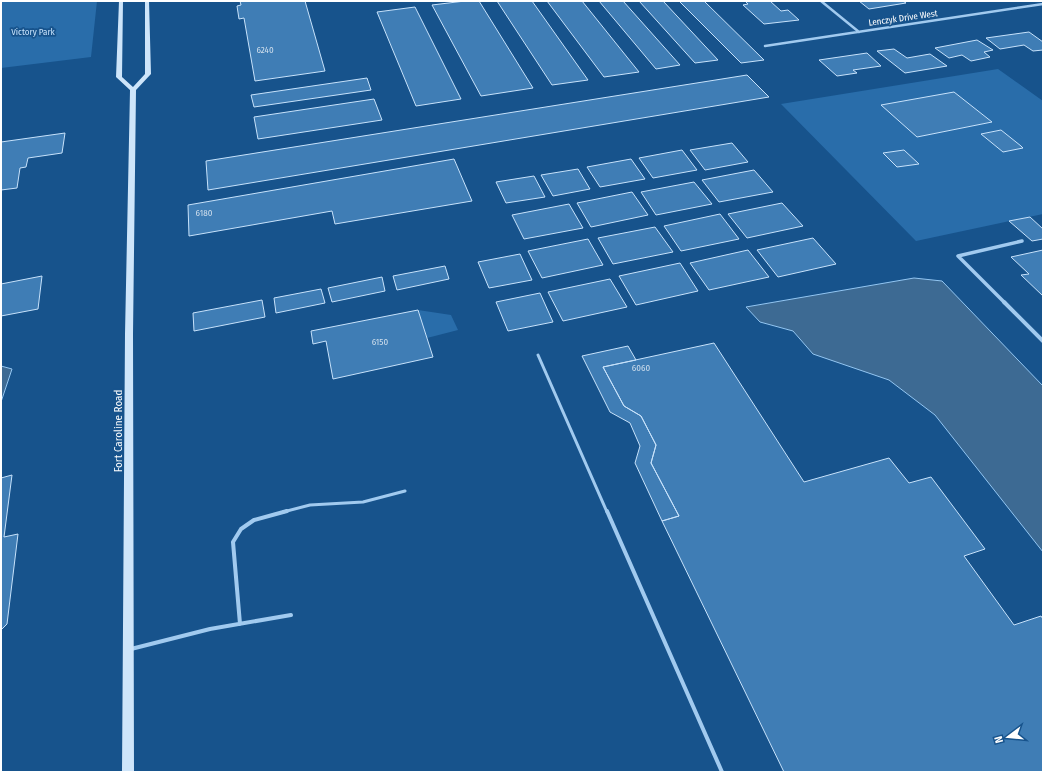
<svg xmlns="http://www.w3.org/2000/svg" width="1044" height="773" font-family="'Fira Sans Condensed',sans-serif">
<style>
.green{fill:#296daa}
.water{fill:#3d6a93;stroke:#93c6f2}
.building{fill:#3f7db5;stroke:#c7e2fb}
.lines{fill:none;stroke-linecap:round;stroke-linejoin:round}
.lane-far1{stroke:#a1caef;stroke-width:3}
.lane{stroke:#a1caef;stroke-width:4}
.street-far2{stroke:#a1caef;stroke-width:2.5}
.street-far1{stroke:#a1caef;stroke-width:3.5}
.street{stroke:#a1caef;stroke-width:4}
.secondary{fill:#cee5fa;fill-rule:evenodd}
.labels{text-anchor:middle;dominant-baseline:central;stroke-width:3.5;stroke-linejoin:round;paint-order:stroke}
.far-street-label{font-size:9px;fill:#fff;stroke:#17538c}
.far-park-label{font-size:9px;fill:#c7e2fb;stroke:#17538c}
.number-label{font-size:9px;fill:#cfdeec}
.street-label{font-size:11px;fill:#fff;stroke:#17538c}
</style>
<rect width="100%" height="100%" fill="#17538c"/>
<!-- green -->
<path class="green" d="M1 1H97L91 57 1 68Z
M998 69 1043 101V214L916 241 781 104Z
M418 310 451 315 458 330 427 338Z"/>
<!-- water -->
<path class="water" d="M914 278 942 281 1043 386V552L935 415 889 380 813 354 793 331 760 322 746 307Z
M1 366 12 369 1 402Z"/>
<!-- building -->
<path class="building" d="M240 1H305L325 71 255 81 244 18 239 19 237 6 241 5Z
M465 1H479L533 88 481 96 432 5Z
M497 1H532L588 80 552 85Z
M547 1H582L639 72 604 77Z
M599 1H623L680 65 656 69Z
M639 1H663L718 60 695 63Z
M679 1H704L764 60 741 63Z
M745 1H770L781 11 788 10 799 20 764 24 743 5 748 4Z
M859 1H903L906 3 869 9Z
M415 7 461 99 416 106 377 12Z
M1029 32 1043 42V50L1033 51 1024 45 1000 49 986 38Z
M977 40 993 50 984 52 990 57 971 61 962 55 949 58 935 48Z
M894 49 907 58 930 54 947 66 905 73 877 51Z
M867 53 881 66 853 70 857 73 837 76 819 60Z
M747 75 769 97 208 190 206 161Z
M367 78 371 90 254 107 251 95Z
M954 92 992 122 917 137 881 105Z
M374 99 382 120 258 139 254 117Z
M1001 130 1021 146 1023 148 1003 152 981 134Z
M65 133 62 153 28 158 26 167 20 168 17 188 1 190V142Z
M732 143 748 162 705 170 690 150Z
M682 150 697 170 653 178 639 158Z
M904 150 919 164 897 167 883 153Z
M454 159 472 201 335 224 332 211 189 236 188 205Z
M631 159 645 179 600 187 587 167Z
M578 169 590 189 553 196 541 175Z
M754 170 773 192 719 202 702 180Z
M534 176 545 197 506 203 496 182Z
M694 182 712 204 656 215 641 192Z
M632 192 648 215 591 227 577 203Z
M782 203 803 226 747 238 728 214Z
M569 204 583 228 524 239 512 215Z
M720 214 739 239 681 251 664 226Z
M1030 217 1043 229V239L1032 241 1009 221Z
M655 227 673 252 613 264 598 238Z
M813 238 836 264 778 277 757 250Z
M588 239 603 265 542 278 528 251Z
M748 250 769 277 709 290 690 263Z
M1043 250V296L1021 275 1029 274 1011 257Z
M520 254 532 280 489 288 478 262Z
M680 263 698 291 636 305 619 276Z
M445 266 449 279 397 290 393 276Z
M42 276 38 309 1 316V284Z
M382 277 385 291 332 302 328 288Z
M610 279 627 307 563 321 548 292Z
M321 289 325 303 276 313 274 298Z
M540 293 553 322 508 331 496 302Z
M262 300 265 317 194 331 193 313Z
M418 310 433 357 333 379 326 341 313 344 311 331Z
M714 343 804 482 889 458 909 483 931 477 985 549 964 556 1014 625 1041 616 1043 619V772H784L662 521 679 516 651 463 656 445 641 416 624 406 603 367Z
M628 346 636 360 603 367 624 406 641 416 656 445 651 463 679 516 662 521 635 463 640 446 630 423 610 412 582 356Z
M12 475 4 537 18 534 7 624 1 630V478Z"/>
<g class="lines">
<!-- lane-far1 -->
<path class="lane-far1" d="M538 355 607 512
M283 512 310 505 363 502 405 491"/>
<!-- lane -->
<path class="lane" d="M607 511 722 772
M240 624 233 542 241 529 254 520 287 511
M131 649 210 629 291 615"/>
<!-- street-far2 -->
<path class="street-far2" d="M821 1 859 32
M765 46 1043 4"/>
<!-- street-far1 -->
<path class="street-far1" d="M1005 303 958 256 1022 241"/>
<!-- street -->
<path class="street" d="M1004 302 1043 341"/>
<!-- secondary -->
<path class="secondary" d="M119 1H123L122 77 133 87 145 74V1H149L151 74 136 90 133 334 134 772H122L125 334 130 90 116 77Z"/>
</g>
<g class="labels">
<!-- far-street labels -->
<g class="far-street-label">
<text transform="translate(903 18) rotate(-8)">Lenczyk Drive West</text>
</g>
<!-- far-park labels -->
<g class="far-park-label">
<text x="33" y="32">Victory Park</text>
</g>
<!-- number labels -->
<g class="number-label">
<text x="265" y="50">6240</text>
<text x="204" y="213">6180</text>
<text x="380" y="342">6150</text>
<text x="641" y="368">6060</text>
</g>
<!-- street labels -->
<g class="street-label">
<text transform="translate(118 431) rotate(-90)">Fort Caroline Road</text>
</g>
</g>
<!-- border -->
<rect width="1044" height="773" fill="none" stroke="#ffffff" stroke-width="4"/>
<!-- north arrow -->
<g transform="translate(1008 737) rotate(254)" stroke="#17538c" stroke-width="3" paint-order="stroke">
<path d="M0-3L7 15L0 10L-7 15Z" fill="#ffffff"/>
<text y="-6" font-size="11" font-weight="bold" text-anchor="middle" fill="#ffffff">N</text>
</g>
</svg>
